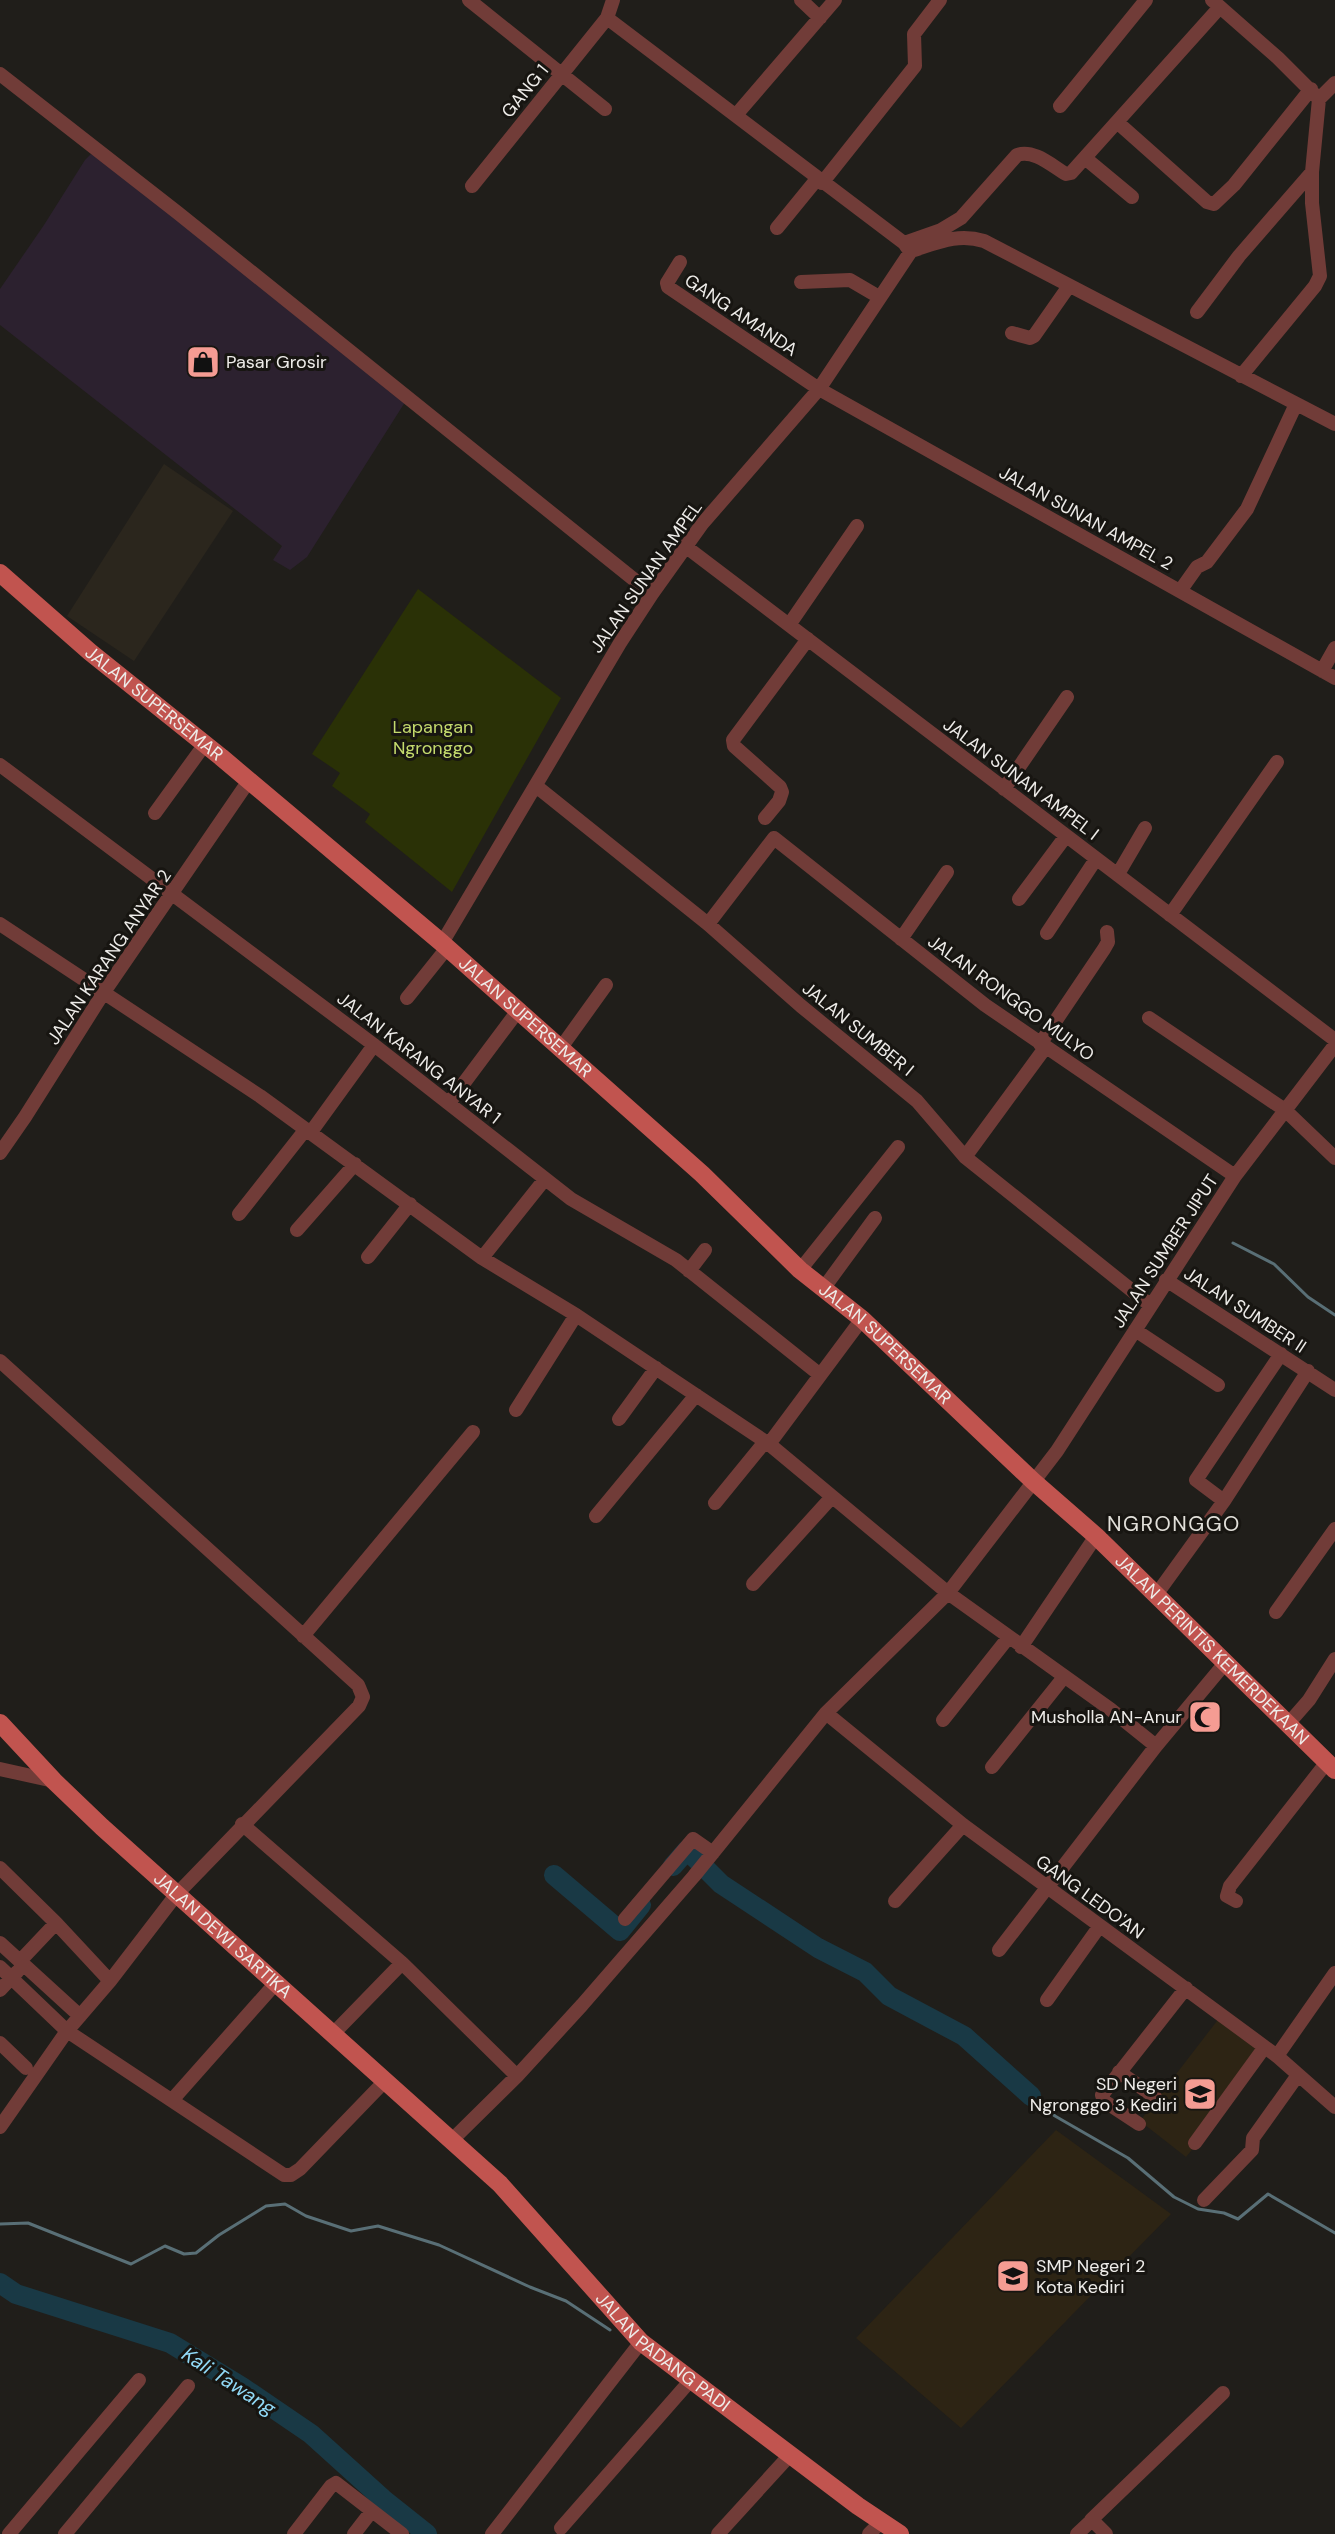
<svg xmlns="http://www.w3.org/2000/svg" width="1335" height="2534" font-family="'DM Sans',sans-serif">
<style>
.commercial{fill:#2c212f}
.built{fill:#2b261d}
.education{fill:#2d2414}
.green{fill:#2a3106}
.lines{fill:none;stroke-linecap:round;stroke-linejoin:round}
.stream{stroke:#596f76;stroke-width:3}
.river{stroke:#193945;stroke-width:20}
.minor{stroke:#713c38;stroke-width:14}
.major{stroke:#c1544f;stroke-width:18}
.labels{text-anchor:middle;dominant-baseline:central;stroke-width:6;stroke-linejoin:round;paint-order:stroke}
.street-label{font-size:18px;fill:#eeece9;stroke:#171511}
.poi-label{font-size:18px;fill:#eeece9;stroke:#171511;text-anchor:start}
.park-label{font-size:18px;fill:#c4da6d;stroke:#171511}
.water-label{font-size:20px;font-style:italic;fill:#91d9f6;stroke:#171511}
.quarter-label{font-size:21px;letter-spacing:1.5px;fill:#e2e0da;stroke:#171511}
</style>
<rect width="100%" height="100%" fill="#201e1a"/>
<!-- commercial -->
<path class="commercial" d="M91 154 99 158 407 399 307 557 290 570 273 560 282 546 0 325V289L44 225 85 160Z"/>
<!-- built -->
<path class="built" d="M164 464 233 511 134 661 67 616Z"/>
<!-- education -->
<path class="education" d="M1220 2017 1263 2050 1243 2077 1245 2086 1186 2157 1140 2121Z
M1056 2130 1171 2214 961 2428 856 2338Z"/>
<!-- green -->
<path class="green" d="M418 589 561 698 452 892 365 822 370 814 332 786 340 773 312 754Z"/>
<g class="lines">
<!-- stream -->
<path class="stream" d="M1233 1243 1274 1264 1308 1297 1335 1315
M1031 2096 1055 2116 1128 2158 1174 2197 1198 2209 1224 2213 1238 2219 1268 2194 1335 2233
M0 2224 28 2223 131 2264 165 2246 184 2254 196 2253 219 2235 266 2206 285 2204 306 2216 351 2231 378 2226 439 2245 530 2287 566 2301 610 2330"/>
<!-- river -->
<path class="river" d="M673 1866 687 1850 721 1884 818 1948 865 1972 889 1996 964 2036 1031 2096
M554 1875 620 1931 641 1905
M0 2283 16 2294 170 2343 242 2387 311 2434 383 2499 427 2534"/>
<!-- minor -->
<path class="minor" d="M469 0 605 109
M801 0 820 18
M1212 0 1278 58 1319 99 1312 172V203L1320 276 1315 286 1241 376
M607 18 904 243 909 250
M0 74 178 213 652 594
M1319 99 1335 83
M1060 106 1146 0
M736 115 835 0
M1117 122 1207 202 1214 204 1234 185 1311 89
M1085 158 1132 197
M822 183 915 66 914 34 940 0
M472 186 607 18 613 0
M777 228 817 179
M904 243 941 230 961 218 1017 155C1034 149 1052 166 1066 174L1071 173 1220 7
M911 251C937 243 957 233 984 241L1335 424
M680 262 667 283 668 287 819 389 1335 678
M801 282 850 280 879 297
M1197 312 1239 256 1312 172
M1012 333 1030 338 1034 336 1069 286
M685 546 1335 1040
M1180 591 1197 567 1207 562 1247 509 1296 404
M789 625 857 526
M1322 671 1335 648
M0 765 374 1045 571 1199 676 1260 819 1374
M536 786 708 924 801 1006 917 1101 965 1157 1150 1305
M1004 789 1067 697
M155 813 205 744
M765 818 779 801 782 792 780 787 734 746 733 740 808 639
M1118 874 1145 828
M1019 899 1066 836
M1170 915 1277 762
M0 924 260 1096 482 1258 576 1315 769 1444 948 1593 1110 1709 1156 1746
M708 924 774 838 985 1005 1235 1176
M1047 933 1096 859
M901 939 947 872
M442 943 620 643 652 594 702 524 819 389 911 251
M407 998 447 948
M1149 1018 1285 1110 1335 1158
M1040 1044 1104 949 1108 942 1107 932
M560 1049 606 985
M449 1103 517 1012
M311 1132 374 1045
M0 1153 25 1117 104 992 248 782
M965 1157 1045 1048
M239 1214 306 1129
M297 1230 355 1164
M368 1257 410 1204
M482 1258 545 1179
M800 1270 898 1147
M689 1271 705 1250
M1166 1280 1335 1390
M823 1289 875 1218
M1135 1330 1218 1385
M0 1361 358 1685 363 1697 359 1706 176 1895 110 1981 67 2031 0 2127
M516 1410 576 1315
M619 1419 656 1368
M769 1444 862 1319
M1224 1501 1196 1480 1281 1354
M715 1503 764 1443
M596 1516 696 1395
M753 1584 831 1498
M1156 1595 1224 1501 1308 1371
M1276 1612 1335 1529
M303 1636 473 1432
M1021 1647 1096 1536
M826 1713 963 1825 1277 2056 1335 2107
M943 1720 1008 1638
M1288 1724 1309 1700 1335 1659
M992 1767 1064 1677
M0 1769 54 1781
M242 1824 402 1963 517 2076
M0 1868 56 1923 110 1981
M895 1901 963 1825
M1236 1901 1227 1896 1230 1886 1327 1762
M625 1919 693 1839 713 1853
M0 1943 80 2016
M999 1950 1156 1746 1226 1662
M20 1961 56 1923
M0 1967 67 2031 284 2175H291L300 2169 384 2082
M0 1990 17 1972
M1047 2000 1099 1927
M332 2035 402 1963
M0 2043 26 2068
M1277 2056 1335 1973
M1119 2072 1155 2097
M173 2099 275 1984
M1139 2124 1104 2101 1102 2095 1186 1988
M451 2141 517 2076 582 2005 694 1876 826 1713 948 1593 1057 1451 1235 1176 1335 1045
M1195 2143 1264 2048
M1204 2200 1252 2150 1253 2138 1298 2075
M1091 2520 1223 2393
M561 2528 690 2381
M9 2534 139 2380
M65 2534 188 2386
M294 2534 331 2486 336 2483 402 2534
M354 2534 371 2512
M492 2534 641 2342
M718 2534 790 2455
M869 2534 881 2522
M1077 2534 1092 2520 1106 2534"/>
<!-- major -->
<g class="major">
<path id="s1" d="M0 573 90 652 221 757 442 943 702 1174 800 1270 862 1319 1033 1481 1096 1536 1335 1770"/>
<path id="s2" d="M0 1723 54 1781 102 1827 500 2184 641 2342 858 2506 900 2534"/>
</g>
</g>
<!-- icons -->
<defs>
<symbol id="shop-square" viewBox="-11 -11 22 22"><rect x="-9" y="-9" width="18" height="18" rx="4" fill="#f59c93" stroke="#171511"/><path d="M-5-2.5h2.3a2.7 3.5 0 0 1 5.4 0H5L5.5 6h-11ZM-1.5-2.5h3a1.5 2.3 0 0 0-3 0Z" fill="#111"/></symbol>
<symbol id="mosque-square" viewBox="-11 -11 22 22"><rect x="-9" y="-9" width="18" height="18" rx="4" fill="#f59c93" stroke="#171511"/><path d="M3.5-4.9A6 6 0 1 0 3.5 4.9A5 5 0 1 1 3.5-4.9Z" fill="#111"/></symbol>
<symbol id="school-square" viewBox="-11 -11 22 22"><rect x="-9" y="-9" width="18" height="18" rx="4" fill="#f59c93" stroke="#171511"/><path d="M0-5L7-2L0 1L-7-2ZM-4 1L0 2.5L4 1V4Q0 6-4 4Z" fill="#111"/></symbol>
</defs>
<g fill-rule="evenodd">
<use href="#shop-square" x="184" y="343" width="38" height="38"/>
<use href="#mosque-square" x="1186" y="1698" width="38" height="38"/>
<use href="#school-square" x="1181" y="2075" width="38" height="38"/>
<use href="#school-square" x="994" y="2257" width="38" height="38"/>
</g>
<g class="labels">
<!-- street labels -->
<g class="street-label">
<text transform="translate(525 91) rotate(-51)">GANG 1</text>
<text transform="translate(741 315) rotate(34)">GANG AMANDA</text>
<text transform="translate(1086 518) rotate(29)">JALAN SUNAN AMPEL 2</text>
<text transform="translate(646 577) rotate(-55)">JALAN SUNAN AMPEL</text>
<text stroke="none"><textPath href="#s1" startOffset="202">JALAN SUPERSEMAR</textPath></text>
<text transform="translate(1021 779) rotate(37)">JALAN SUNAN AMPEL I</text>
<text transform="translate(109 957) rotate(-56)">JALAN KARANG ANYAR 2</text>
<text transform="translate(1011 998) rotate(36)">JALAN RONGGO MULYO</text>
<text stroke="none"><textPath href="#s1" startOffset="688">JALAN SUPERSEMAR</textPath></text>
<text transform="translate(858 1029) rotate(39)">JALAN SUMBER I</text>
<text transform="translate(419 1058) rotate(38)">JALAN KARANG ANYAR 1</text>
<text transform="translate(1165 1251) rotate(-57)">JALAN SUMBER JIPUT</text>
<text transform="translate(1245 1310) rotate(33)">JALAN SUMBER II</text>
<text stroke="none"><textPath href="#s1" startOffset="1174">JALAN SUPERSEMAR</textPath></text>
<text stroke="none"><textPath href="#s1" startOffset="1622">JALAN PERINTIS KEMERDEKAAN</textPath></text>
<text transform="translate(1090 1897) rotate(36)">GANG LEDO'AN</text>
<text stroke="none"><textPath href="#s2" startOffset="308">JALAN DEWI SARTIKA</textPath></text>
<text stroke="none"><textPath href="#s2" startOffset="915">JALAN PADANG PADI</textPath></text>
</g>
<!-- poi labels -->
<g class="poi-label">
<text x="226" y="362">Pasar Grosir</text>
<text x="1182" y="1717" text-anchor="end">Musholla AN-Anur</text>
<text x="1177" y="2084" text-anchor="end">SD Negeri<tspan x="1177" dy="21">Ngronggo 3 Kediri</tspan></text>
<text x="1036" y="2266">SMP Negeri 2<tspan x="1036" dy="21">Kota Kediri</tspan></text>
</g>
<!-- park labels -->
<g class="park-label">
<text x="433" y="727">Lapangan<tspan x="433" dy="21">Ngronggo</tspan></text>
</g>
<!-- water labels -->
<g class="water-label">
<text transform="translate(229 2381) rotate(33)">Kali Tawang</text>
</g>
<!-- quarter labels -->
<g class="quarter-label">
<text x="1174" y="1524">NGRONGGO</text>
</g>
</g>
</svg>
